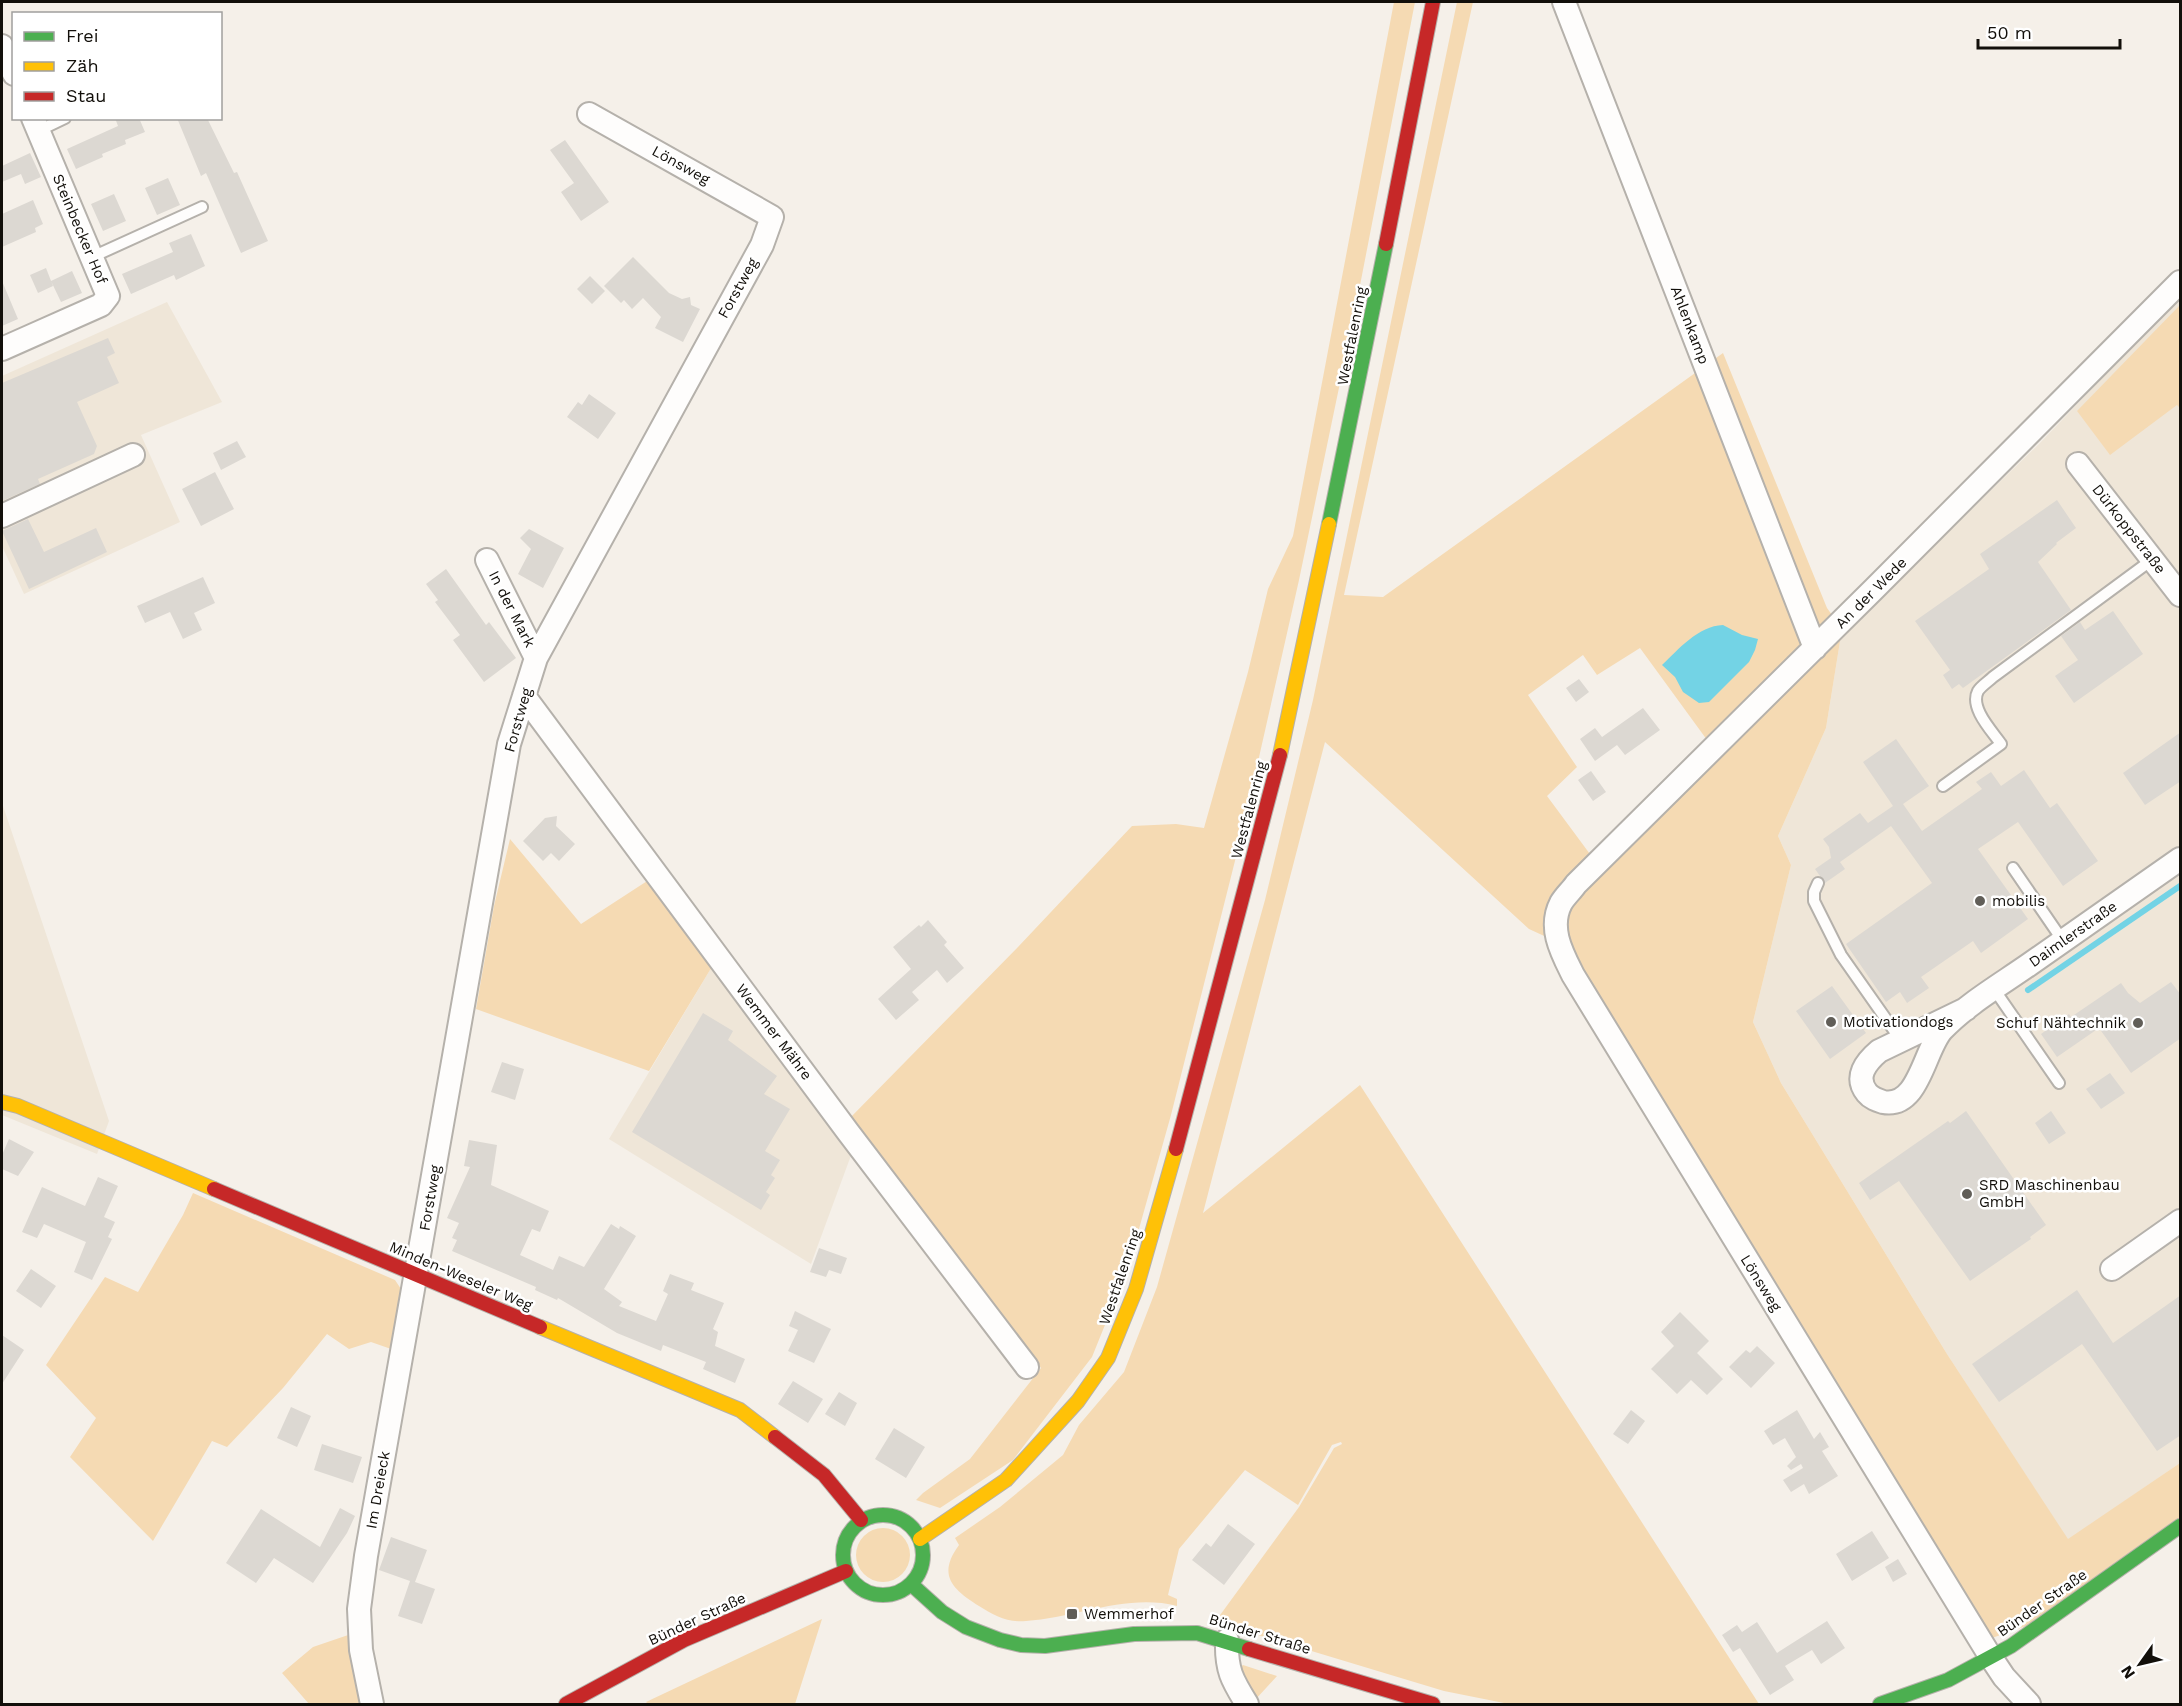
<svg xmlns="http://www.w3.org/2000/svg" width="2182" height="1706" font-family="'Work Sans',sans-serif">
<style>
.built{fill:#efe6d8}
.green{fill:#f5dab3;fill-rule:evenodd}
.water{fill:#73d3e5}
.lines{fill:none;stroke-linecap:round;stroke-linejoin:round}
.stream{stroke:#73d3e5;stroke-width:6}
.building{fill:#dcd8d2}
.lane-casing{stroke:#b5b1ab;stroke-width:14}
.street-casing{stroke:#b5b1ab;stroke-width:26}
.fast-casing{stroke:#b5b1ab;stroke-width:16}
.slow-casing{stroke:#b5b1ab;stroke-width:16}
.jam-casing{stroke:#b5b1ab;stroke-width:16}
.lane{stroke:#fefdfc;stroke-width:10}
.street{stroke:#fefdfc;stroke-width:22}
.fast{stroke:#4caf50;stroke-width:14}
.slow{stroke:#ffc107;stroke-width:14}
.jam{stroke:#c62828;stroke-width:14}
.poi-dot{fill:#615e58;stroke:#fff;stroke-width:2}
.labels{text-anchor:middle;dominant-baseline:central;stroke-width:5;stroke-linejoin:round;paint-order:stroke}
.street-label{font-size:15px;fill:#120f0a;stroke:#fff}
.poi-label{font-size:15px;fill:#120f0a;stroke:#fff;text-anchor:start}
</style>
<rect width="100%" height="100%" fill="#f5f0e9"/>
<!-- built -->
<path class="built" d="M2180 297V1463L2068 1540 1947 1354 1781 1083 1753 1022 1791 865 1778 836 1826 728 1841 635 2039 444Z
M167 302 222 402 141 435 180 522 24 594 2 546V376Z
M2 803 109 1121 97 1154 2 1115Z
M715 965 853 1150 811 1264 609 1139 710 970Z"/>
<!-- green -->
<path class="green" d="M1394 2H1415L1356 306 1299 580 1241 837 1171 1115 1128 1268 1092 1357 1013 1460 940 1508 916 1500 923 1493 970 1459 1041 1368 849 1119 1018 947 1132 826 1176 824 1204 828 1248 672 1268 589 1293 536Z
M1457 2H1473L1344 595 1383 597 1723 353 1827 608 1842 629 1826 728 1778 836 1791 865 1753 1022 1781 1083 1947 1354 2068 1539 2180 1463V1518L2026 1626 1992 1638 1566 946 1529 929 1325 742 1203 1213 1360 1085 1759 1704H1509L1444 1691 1215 1622 1299 1507 1334 1448 1342 1444 1341 1442 1332 1445 1298 1505 1245 1470 1179 1549 1168 1595 1177 1599V1606C1127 1593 1076 1618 1026 1621 1008 1623 993 1615 979 1606 952 1589 937 1575 959 1545L955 1538 1000 1507 1063 1455 1079 1425 1124 1372 1157 1287 1265 900 1313 700ZM1640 648 1718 755 1601 869 1547 796 1577 767 1528 695 1583 655 1597 675Z
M2180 305V408L2177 405 2110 455 2077 411Z
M510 839 581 924 661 872 715 965 710 970 649 1071 476 1009 494 906Z
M193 1193 395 1280 401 1289 394 1350 371 1342 349 1349 327 1334 283 1388 227 1447 212 1441 153 1541 70 1457 96 1418 46 1365 105 1277 138 1292 183 1215Z
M856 1555a27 27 0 1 1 54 0a27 27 0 1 1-54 0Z
M822 1619 795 1704H648L646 1702Z
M354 1633 367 1704H309L282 1673 313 1647Z
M1243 1665 1277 1676 1255 1700 1240 1667Z"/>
<!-- water -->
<path class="water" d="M1723 625 1742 635 1758 639 1755 650 1749 662 1709 702 1699 703 1683 692 1675 677 1662 665C1679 649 1698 626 1723 625Z"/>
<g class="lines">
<!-- stream -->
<path class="stream" d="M2028 990 2180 886"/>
</g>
<!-- building -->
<path class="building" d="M115 118H139L145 132 125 140 126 144 102 154 103 157 76 169 67 149 118 126Z
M177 118H207L234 173 237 172 268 241 241 253 206 173 201 176Z
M565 140 609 202 581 221 561 192 574 183 550 150Z
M30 153 41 177 25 184 21 174 2 182V166Z
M168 178 180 205 157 215 145 188Z
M114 194 126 221 103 231 91 204Z
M33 200 43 224 35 228 36 232 2 247V214Z
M191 234 205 266 176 280 174 275 131 294 122 274 173 252 169 243Z
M633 257 669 293 682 299 690 297 691 305 700 309 683 342 655 328 661 317 643 298 632 309 624 300 621 303 604 286Z
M46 268 53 286 38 293 30 275Z
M72 271 82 293 61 302 51 281Z
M590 276 605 291 592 304 577 289Z
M2 281 18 319 2 326Z
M108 338 115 353 107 357 119 383 77 402 97 446 94 454 38 479 40 484 2 501V383Z
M589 394 616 413 598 439 567 417 578 402 582 405Z
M237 441 246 457 221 470 213 453Z
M215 472 234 509 201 526 182 489Z
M2057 500 2076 528 2056 543 2057 544 2038 562 2071 610 1963 688 1959 684 1952 689 1943 675 1950 670 1915 621 1989 569 1980 554Z
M28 519 44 552 96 528 107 552 29 589 2 531Z
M529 529 564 548 543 588 518 574 531 549 520 538Z
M446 569 486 625 489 622 516 658 484 682 453 640 460 635 435 602 438 600 426 584Z
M203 577 215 603 194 613 202 630 183 639 170 612 145 623 137 606Z
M2113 611 2143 654 2074 703 2055 676 2078 660 2061 636 2080 622 2085 630Z
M1579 679 1589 692 1576 702 1566 688Z
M1643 708 1660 730 1625 755 1617 745 1595 761 1580 739 1595 728 1602 737Z
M2181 732V781L2145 805 2123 773Z
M1896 739 1929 786 1903 804 1922 831 1982 789 1976 782 1991 772 2001 786 2024 770 2050 808 2057 803 2098 861 2063 886 2018 822 1978 849 2028 919 1981 953 1973 941 1921 977 1929 988 1907 1003 1900 992 1886 1002 1846 944 1932 883 1891 826 1840 862 1845 869 1825 883 1815 869 1831 858 1829 847 1823 839 1860 813 1868 823 1893 806 1863 762Z
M1591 771 1606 792 1593 801 1578 780Z
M557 816 556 826 575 844 559 861 551 853 543 861 523 841 545 818Z
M928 920 947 942 944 945 964 968 947 983 937 970 912 992 919 1000 896 1020 878 999 911 969 893 947 919 925 921 927Z
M2171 982 2181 995V1038L2131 1073 2099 1028 2057 1057 2041 1034 2069 1014 2071 1017 2121 983 2128 993 2140 1003Z
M1832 986 1866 1033 1830 1059 1796 1011Z
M703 1013 733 1031 728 1040 777 1076 764 1094 790 1109 765 1151 780 1160 771 1175 775 1178 766 1192 770 1195 761 1210 632 1132Z
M502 1062 524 1069 515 1100 491 1092Z
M2110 1073 2125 1093 2101 1109 2086 1089Z
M1966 1111 2046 1225 2030 1237 2031 1239 1970 1281 1899 1181 1870 1200 1859 1183 1948 1121 1950 1123Z
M2051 1111 2066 1133 2049 1144 2035 1123Z
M9 1139 34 1152 18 1176 2 1169V1155Z
M469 1140 497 1145 491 1185 549 1211 540 1232 532 1229 520 1255 553 1270 559 1256 584 1267 611 1224 619 1229 620 1226 636 1236 604 1289 622 1302 619 1306 656 1321 668 1294 663 1291 670 1274 694 1283 691 1290 724 1303 713 1329 718 1332 715 1346 745 1359 735 1383 703 1369 706 1362 663 1345 661 1351 617 1333 558 1298 557 1300 535 1290 536 1287 452 1251 457 1240 452 1238 459 1223 447 1218 470 1167 464 1166Z
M98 1177 118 1186 104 1217 115 1222 108 1237 112 1239 92 1280 74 1272 86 1242 44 1224 37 1238 22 1232 42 1187 85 1206Z
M819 1248 847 1258 841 1274 829 1270 826 1277 810 1272Z
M31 1269 56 1286 41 1308 16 1291Z
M2077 1290 2113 1343 2181 1295V1435L2157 1451 2082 1344 1999 1402 1972 1364Z
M795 1311 831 1329 814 1363 788 1351 798 1330 789 1326Z
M1680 1312 1709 1341 1697 1353 1723 1379 1707 1395 1691 1380 1677 1394 1651 1369 1674 1346 1661 1332Z
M2 1335 24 1350 2 1384Z
M1757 1346 1775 1363 1751 1388 1729 1367 1746 1350 1750 1353Z
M793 1381 823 1399 808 1423 778 1404Z
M839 1392 857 1403 845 1426 825 1414Z
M291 1407 311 1416 297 1447 277 1438Z
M1631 1410 1645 1421 1628 1444 1613 1434Z
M1797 1410 1814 1439 1820 1432 1829 1447 1822 1451 1838 1476 1809 1494 1804 1484 1791 1492 1783 1480 1803 1468 1801 1464 1791 1470 1787 1466 1796 1457 1785 1438 1773 1445 1764 1431Z
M894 1428 925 1447 906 1478 875 1459Z
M322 1444 362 1457 353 1483 314 1470Z
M340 1508 355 1516 347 1533 313 1583 274 1558 256 1583 226 1563 261 1509 320 1547Z
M1228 1524 1255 1544 1224 1585 1192 1560 1206 1543 1211 1547Z
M1872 1531 1889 1558 1852 1581 1836 1554Z
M391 1537 427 1550 415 1582 435 1589 422 1624 398 1616 410 1581 379 1570Z
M1898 1559 1907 1574 1893 1582 1885 1567Z
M1827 1621 1845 1648 1821 1664 1812 1650 1785 1666 1794 1680 1770 1695 1740 1648 1733 1652 1722 1635 1737 1625 1742 1632 1757 1622 1777 1653Z"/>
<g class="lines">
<defs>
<path id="lane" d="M38 131 65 118
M92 257 202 207
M1943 786 2001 744C1993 732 1969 708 1978 691 1981 686 1989 681 1993 677L2153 559
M2013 868 2063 941
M1818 883 1814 892V901L1841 955 1900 1039
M1994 989 2059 1083"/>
<path id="street" d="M1564 2 1815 648
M2 46 14 74
M2 349 101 305 108 296 33 118
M2078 464 2180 595
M2 516 133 455
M487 560 536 658
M524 696 848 1132 1027 1367
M1966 1009 1879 1051C1866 1062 1854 1077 1867 1093 1871 1098 1877 1100 1883 1102 1919 1109 1924 1050 1942 1030 1967 1004 2000 985 2030 964 2080 929 2130 894 2180 859
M2112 1269 2180 1221
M1227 1640C1226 1670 1232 1680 1247 1704
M372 1704 361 1650 359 1609 366 1556 509 744 536 658 762 245 772 217 589 114
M2029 1704 2004 1677 1990 1656 1573 975C1562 953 1548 928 1561 903 1565 896 1572 890 1576 884L1874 589 2180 282"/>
<path id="fast" d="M1329 524 1386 244
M843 1555a40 40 0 1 1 80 0a40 40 0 1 1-80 0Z
M911 1584 942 1612 966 1627 1000 1640 1021 1645 1045 1646 1134 1634 1197 1633 1249 1649
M1880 1704 1948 1680 2011 1646 2180 1526"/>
<path id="slow" d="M1280 755 1329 524
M2 1102 18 1106 214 1189
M540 1327 740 1410 775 1437
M920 1539 1006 1480 1078 1401 1108 1358 1136 1289 1176 1149"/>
<path id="jam" d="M1386 244 1433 2
M1176 1149 1280 755
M214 1189 540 1327
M775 1437 824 1475 861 1520
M1249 1649 1433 1704
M566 1704 684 1640 846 1571"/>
</defs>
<!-- lane casing -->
<use href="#lane" class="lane-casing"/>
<!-- street casing -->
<use href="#street" class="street-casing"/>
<!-- fast casing -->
<use href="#fast" class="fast-casing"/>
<!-- slow casing -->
<use href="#slow" class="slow-casing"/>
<!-- jam casing -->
<use href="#jam" class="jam-casing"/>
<!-- lane -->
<use href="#lane" class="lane"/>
<!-- street -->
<use href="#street" class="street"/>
<!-- fast -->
<use href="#fast" class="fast"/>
<!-- slow -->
<use href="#slow" class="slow"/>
<!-- jam -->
<use href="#jam" class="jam"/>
</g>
<!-- markers -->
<g class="poi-dot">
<circle cx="1980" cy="901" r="6"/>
<circle cx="1831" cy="1022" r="6"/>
<circle cx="2138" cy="1023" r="6"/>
<circle cx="1967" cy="1194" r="6"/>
<rect x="1066" y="1608" width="12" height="12" rx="3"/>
</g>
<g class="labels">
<!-- street labels -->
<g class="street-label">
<text transform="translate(681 165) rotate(29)">Lönsweg</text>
<text transform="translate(80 229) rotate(67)">Steinbecker Hof</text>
<text transform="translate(738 288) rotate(-61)">Forstweg</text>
<text transform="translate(1690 325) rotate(69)">Ahlenkamp</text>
<text transform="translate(1352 336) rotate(-79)">Westfalenring</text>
<text transform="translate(2129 529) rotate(52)">Dürkoppstraße</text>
<text transform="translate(1871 593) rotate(-45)">An der Wede</text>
<text transform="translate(512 609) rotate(63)">In der Mark</text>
<text transform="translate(518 720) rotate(-74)">Forstweg</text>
<text transform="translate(1249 810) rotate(-75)">Westfalenring</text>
<text transform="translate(2073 934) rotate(-35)">Daimlerstraße</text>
<text transform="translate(774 1032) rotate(53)">Wemmer Mähre</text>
<text transform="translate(430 1198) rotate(-80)">Forstweg</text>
<text transform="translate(461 1276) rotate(23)">Minden-Weseler Weg</text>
<text transform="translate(1120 1277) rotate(-71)">Westfalenring</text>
<text transform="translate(1761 1283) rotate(58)">Lönsweg</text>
<text transform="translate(378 1490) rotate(-80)">Im Dreieck</text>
<text transform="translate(2042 1603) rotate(-35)">Bünder Straße</text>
<text transform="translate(697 1619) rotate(-25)">Bünder Straße</text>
<text transform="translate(1260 1634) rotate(17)">Bünder Straße</text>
</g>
<!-- poi labels -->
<g class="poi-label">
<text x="1992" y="901">mobilis</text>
<text x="1843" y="1022">Motivationdogs</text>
<text x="2126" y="1023" text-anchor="end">Schuf Nähtechnik</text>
<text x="1979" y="1185">SRD Maschinenbau<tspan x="1979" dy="17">GmbH</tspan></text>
<text x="1084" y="1614">Wemmerhof</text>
</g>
</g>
<!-- border -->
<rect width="2182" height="1706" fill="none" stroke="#120f0a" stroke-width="6"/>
<!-- legend -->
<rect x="12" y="12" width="210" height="108" fill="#ffffff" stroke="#a09f9d" stroke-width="1.5"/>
<rect x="24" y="32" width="30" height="9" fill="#4caf50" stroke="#a09f9d" stroke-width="1.5"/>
<text x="66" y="42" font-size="18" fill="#120f0a">Frei</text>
<rect x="24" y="62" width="30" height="9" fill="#ffc107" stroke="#a09f9d" stroke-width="1.5"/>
<text x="66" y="72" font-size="18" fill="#120f0a">Zäh</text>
<rect x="24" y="92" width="30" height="9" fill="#c62828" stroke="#a09f9d" stroke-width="1.5"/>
<text x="66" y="102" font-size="18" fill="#120f0a">Stau</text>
<!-- north arrow -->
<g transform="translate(2140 1664) rotate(236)" stroke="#ffffff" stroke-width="4.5" paint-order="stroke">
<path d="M0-4.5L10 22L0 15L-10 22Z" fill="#120f0a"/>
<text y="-9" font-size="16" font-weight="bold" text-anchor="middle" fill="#120f0a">N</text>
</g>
<!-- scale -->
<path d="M1978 39v9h142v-9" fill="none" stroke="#120f0a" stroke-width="3"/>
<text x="1987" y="39" font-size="18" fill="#120f0a" stroke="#ffffff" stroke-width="4.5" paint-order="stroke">50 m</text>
</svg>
